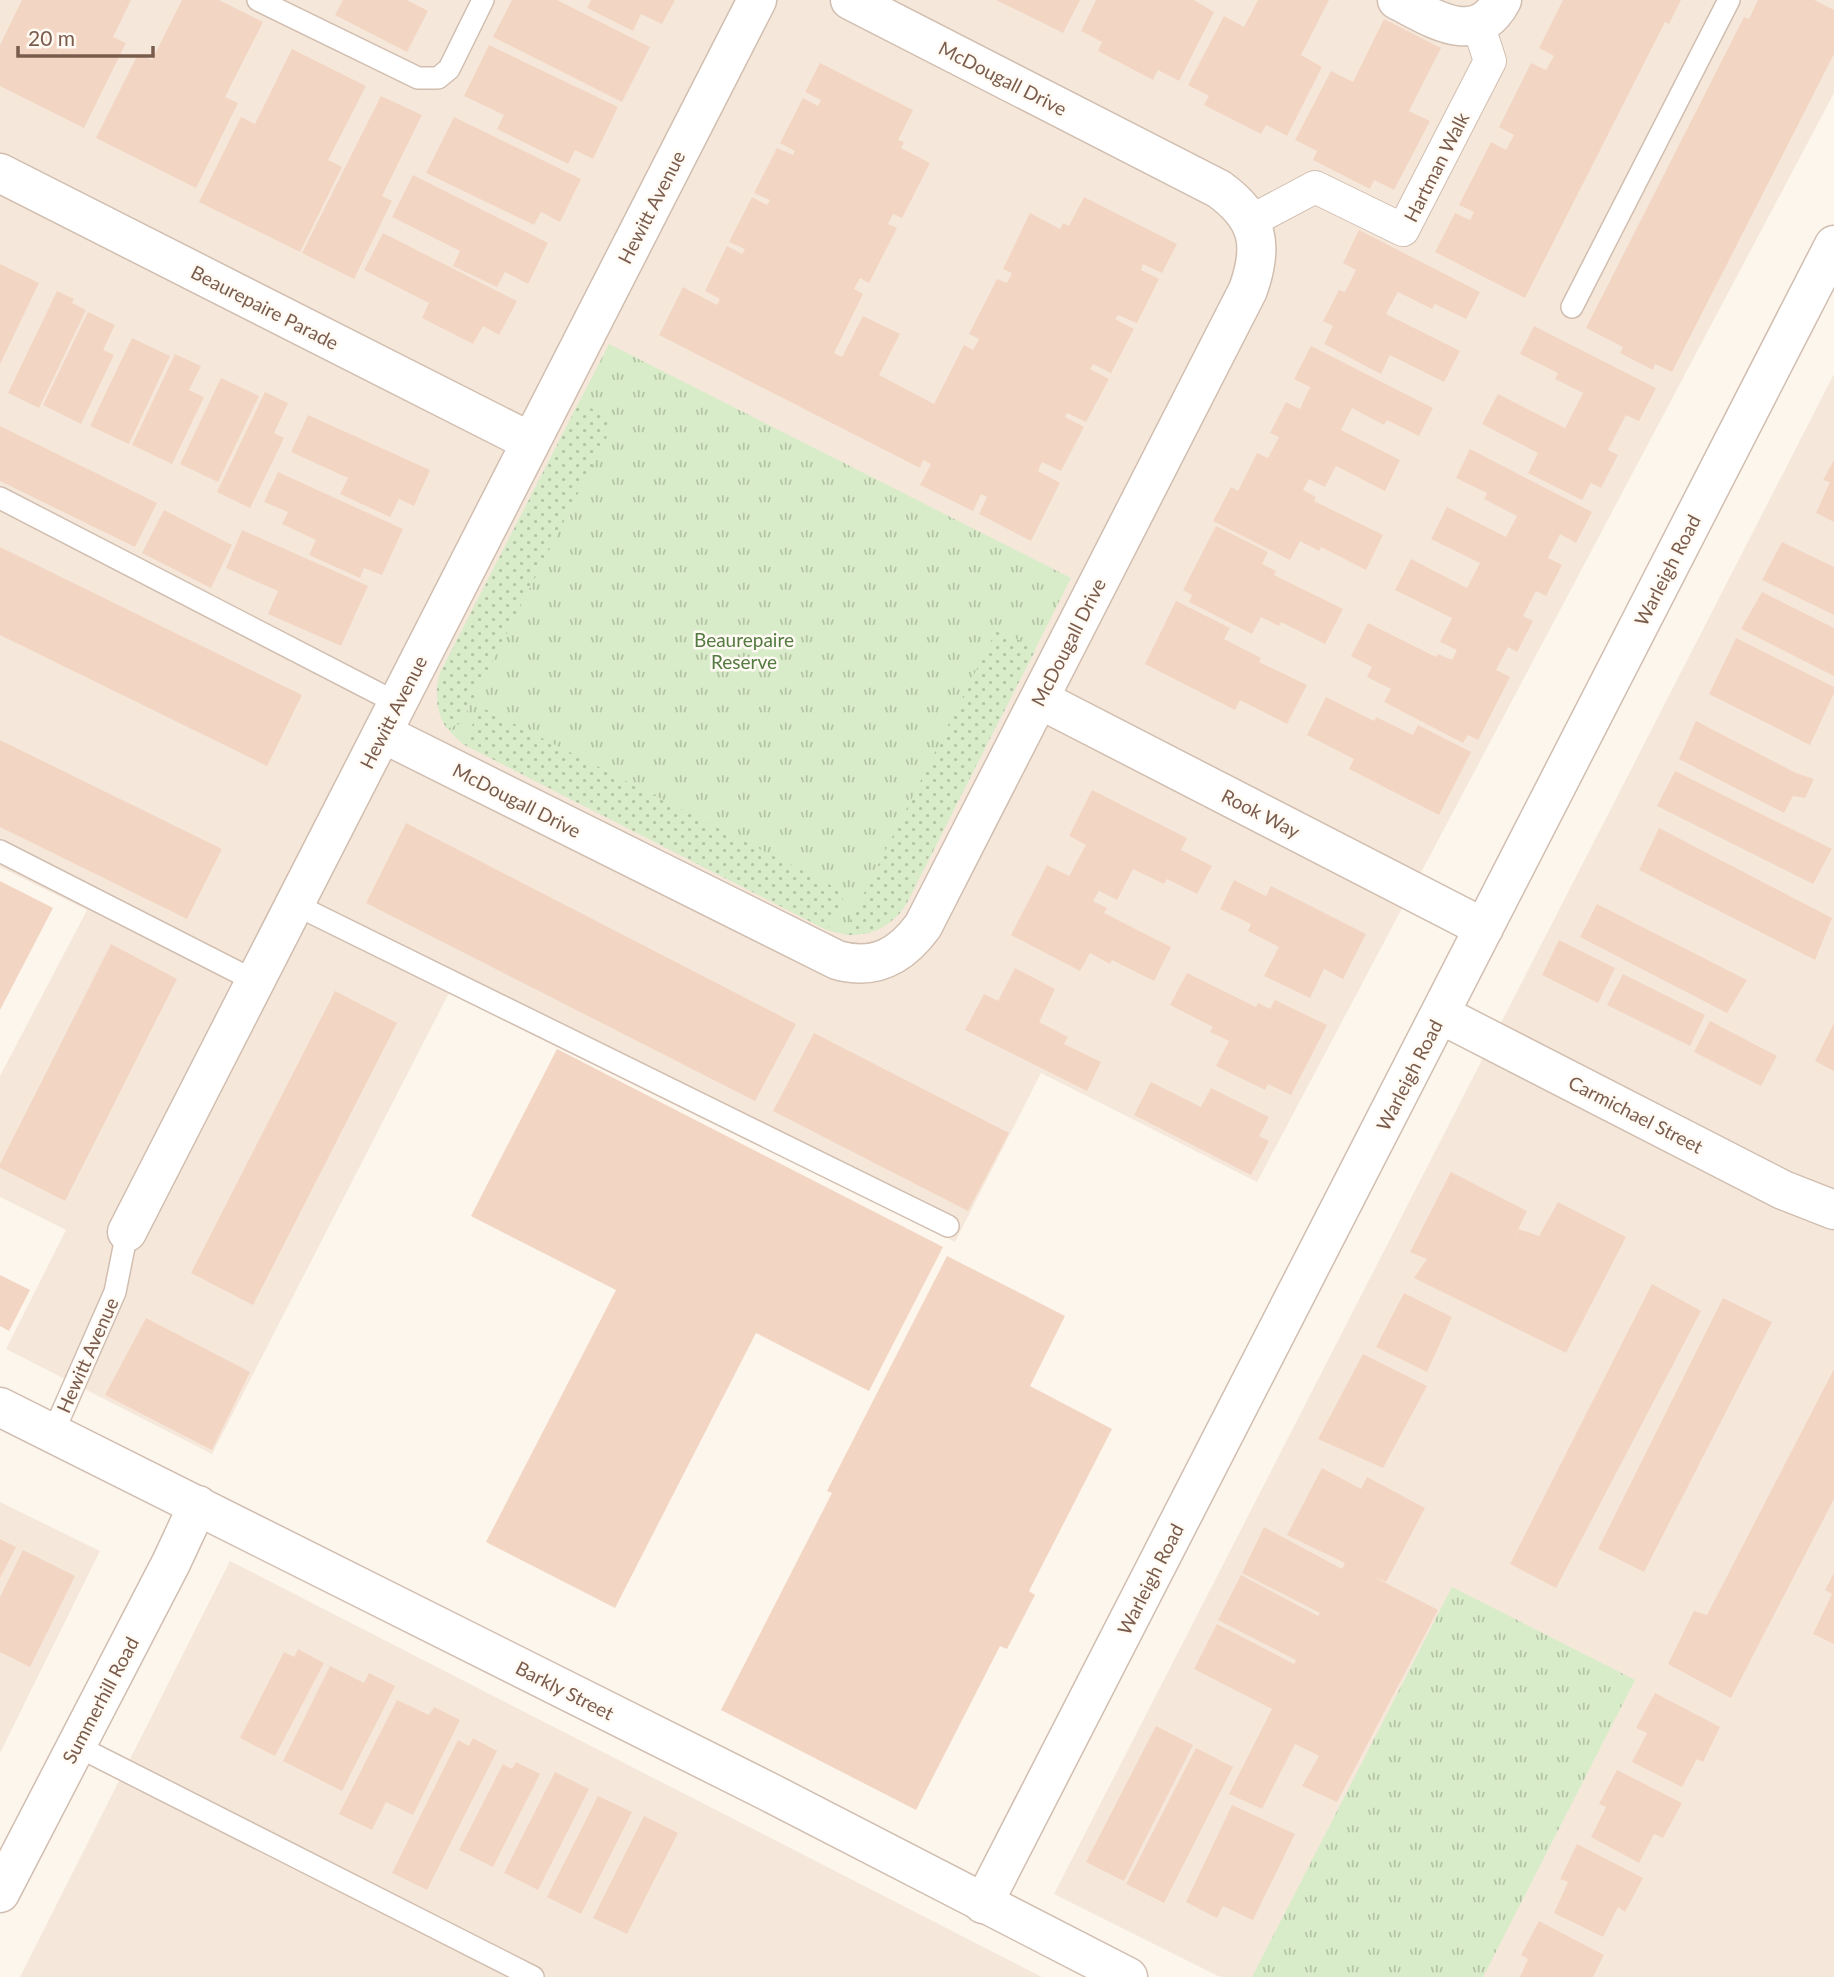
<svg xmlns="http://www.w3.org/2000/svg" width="1834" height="1977" font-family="Lato,sans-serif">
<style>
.residential{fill:#f5e8da}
.grass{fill:url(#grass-tufts)}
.garden{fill:url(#garden-dots)}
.building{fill:#f3d5c3}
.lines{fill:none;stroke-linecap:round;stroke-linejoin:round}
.service-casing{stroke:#d1beb0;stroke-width:24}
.pedestrian-casing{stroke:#d1beb0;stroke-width:34}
.minor-casing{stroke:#d1beb0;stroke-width:41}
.tertiary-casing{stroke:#d1beb0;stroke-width:41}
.service{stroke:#fff;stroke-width:21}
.pedestrian{stroke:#fff;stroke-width:32}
.minor{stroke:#fff;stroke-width:38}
.tertiary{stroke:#fff;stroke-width:38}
.labels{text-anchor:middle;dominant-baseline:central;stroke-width:5;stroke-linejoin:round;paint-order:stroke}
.street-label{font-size:19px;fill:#7a5c4d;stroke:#fffaf3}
.park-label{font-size:19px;fill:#537a41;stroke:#fffaf3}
</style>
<defs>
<pattern id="grass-tufts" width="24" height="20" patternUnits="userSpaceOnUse" patternTransform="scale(1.75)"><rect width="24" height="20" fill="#d8ecc9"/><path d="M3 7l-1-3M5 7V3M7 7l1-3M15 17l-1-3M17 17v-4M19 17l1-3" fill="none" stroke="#b4c2a5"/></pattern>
<pattern id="garden-dots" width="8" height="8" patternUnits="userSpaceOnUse" patternTransform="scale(1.75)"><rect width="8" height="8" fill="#d8ecc9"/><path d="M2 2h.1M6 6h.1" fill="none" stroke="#b4c2a5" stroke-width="1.8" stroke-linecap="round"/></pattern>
</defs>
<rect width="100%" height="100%" fill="#fdf6ec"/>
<!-- residential -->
<path class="residential" d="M0 0H1834V93L1257 1182 1041 1073 955 1242 451 989 212 1454 6 1349 66 1230 0 1197V1076L87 910 0 867Z
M1834 374V1977H1220L1054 1894Z
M0 1502 100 1551 0 1753Z
M230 1561 1042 1977H20Z"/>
<!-- grass -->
<path class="grass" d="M609 344 1071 578 907 903C886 934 861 940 827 930L463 744C439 725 432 702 440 673Z
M1452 1587 1635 1680 1483 1977H1252Z"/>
<!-- garden -->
<path class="garden" d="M579 402 615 421 461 723 447 729C435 711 435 692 440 673Z
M997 629 1036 649 900 913C884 930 866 936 843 935Z
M481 707 846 893 827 930 463 744Z"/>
<!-- building -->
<path class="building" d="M22 0H131L113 37 126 43 84 128 0 86V45Z
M182 0H219L263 22 225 97 238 103 196 188 96 138 138 54 152 60Z
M343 0H407L428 11 407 52 335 15Z
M512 0H557L650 47 622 102 493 37Z
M591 0H675L662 24 641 14 633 31 587 8Z
M996 0H1080L1063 33Z
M1096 0H1194L1214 12 1179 81 1158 70 1153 80 1098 51 1102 42 1081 31Z
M1258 0H1329L1301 55 1322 67 1287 136 1266 125 1261 134 1204 105 1209 96 1188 85 1224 16 1244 27Z
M1563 0H1681L1669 24 1665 22 1525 298 1435 252 1455 213 1470 220 1474 212 1459 205 1491 142 1506 150 1514 135 1499 127 1531 63 1546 70 1554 56 1539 48Z
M1758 0H1814L1834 10V54L1672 372 1655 364 1653 370 1620 353 1623 347 1586 328 1744 17 1749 19Z
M1384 19 1441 48 1409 111 1430 121 1394 190 1374 180 1370 189 1313 160 1317 151 1295 140 1331 71 1353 82Z
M489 45 618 107 593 159 575 150 568 164 497 129 504 115 464 96Z
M292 49 366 86 328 160 342 167 300 252 199 202 241 117 255 124Z
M820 63 913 110 898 140 904 142 901 148 930 163 902 218 893 214 888 224 897 228 869 283 860 278 854 289 863 294 834 353 842 357 863 316 900 334 879 375 934 404 964 345 973 350 979 339 969 334 997 279 1007 283 1012 273 1003 269 1030 213 1060 229 1063 223 1069 226 1084 197 1177 244 1162 273 1143 264 1141 270 1159 279 1137 323 1118 315 1115 319 1134 329 1111 373 1093 364 1090 369 1109 379 1086 422 1067 413 1065 417 1084 427 1061 471 1042 462 1038 471 1060 483 1031 541 979 514 987 497 981 494 973 511 920 485 931 464 923 460 920 468 659 335 683 287 717 305 720 299 705 291 727 246 742 254 745 249 729 242 752 197 767 205 770 200 754 193 777 148 793 155 795 151 780 143 803 98 818 106 821 100 805 92Z
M381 96 422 115 382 196 392 201 354 279 302 253Z
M454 117 581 179 560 222 541 212 534 225 426 173Z
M413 175 548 243 528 284 505 272 497 287 453 266 460 251 392 217Z
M1359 230 1480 292 1466 319 1435 304 1432 309 1398 292 1386 314 1460 351 1444 382 1390 355 1381 374 1324 344 1333 326 1323 321 1339 290 1345 292 1356 270 1343 263Z
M383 233 517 301 499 335 483 326 473 344 422 318 429 303 364 270Z
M0 264 39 283 0 364Z
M57 291 74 299 72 303 86 310 39 408 8 393Z
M88 312 115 325 103 350 114 355 81 424 43 405Z
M1534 326 1656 388 1639 421 1626 415 1608 450 1618 455 1601 488 1591 483 1582 500 1528 473 1538 453 1482 424 1498 394 1565 428 1583 393 1555 379 1558 373 1520 354Z
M132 338 170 356 129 444 90 426Z
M1311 346 1433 408 1419 436 1387 420 1384 425 1352 408 1341 430 1400 460 1385 491 1336 466 1325 487 1309 479 1303 490 1316 497 1314 501 1383 535 1366 570 1321 547 1319 551 1300 541 1290 560 1213 521 1231 487 1238 491 1257 453 1268 458 1279 437 1270 433 1286 402 1300 409 1310 387 1294 379Z
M175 354 201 366 189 390 204 397 172 464 132 445Z
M221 378 259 396 218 482 180 464Z
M265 392 288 403 274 433 284 438 250 508 217 492Z
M308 415 430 470 414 506 399 499 390 517 340 494 348 478 291 452Z
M0 426 157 503 135 547 0 481Z
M1470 449 1592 512 1576 543 1560 534 1548 558 1562 565 1546 596 1536 591 1523 616 1533 621 1517 652 1508 647 1496 670 1510 677 1478 740 1468 735 1463 743 1384 702 1391 689 1367 677 1372 667 1351 656 1368 623 1436 657 1438 654 1452 660 1457 650 1440 642 1452 618 1395 590 1411 559 1467 588 1480 563 1431 539 1447 507 1506 537 1517 516 1484 499 1487 493 1456 478Z
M1834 460V522L1816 513 1830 482 1823 480Z
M278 472 403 529 382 575 364 568 360 578 309 555 316 540 282 524 288 512 264 502Z
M164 510 232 545 211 588 142 553Z
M1216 526 1268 552 1262 564 1276 571 1274 575 1343 609 1325 644 1281 622 1279 626 1261 617 1252 634 1189 602 1192 595 1183 590Z
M242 530 368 586 341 646 268 614 278 591 226 568Z
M1782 542 1834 567V615L1762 580Z
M0 547 302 695 267 766 0 635Z
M1762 592 1834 628V676L1741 629Z
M1176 601 1230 628 1224 639 1261 658 1259 662 1307 685 1287 724 1240 700 1235 710 1145 664Z
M1736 638 1834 687V693L1810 745 1709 694Z
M1326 697 1374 721 1376 717 1413 735 1418 725 1471 752 1439 815 1349 769 1354 759 1307 735Z
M1696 721 1796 773 1814 779 1805 798 1793 796 1784 813 1679 759Z
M0 740 222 849 187 919 0 827Z
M1675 771 1832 849 1813 884 1657 806Z
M1092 790 1187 838 1181 850 1212 866 1197 894 1167 879 1164 884 1133 869 1117 900 1099 891 1093 901 1107 908 1104 913 1171 947 1154 981 1112 960 1110 964 1090 953 1080 971 1011 935 1047 865 1069 876 1086 845 1069 836Z
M406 823 796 1024 755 1101 366 903Z
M1659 828 1832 918 1815 960 1639 870Z
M1234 880 1266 896 1271 886 1366 934 1343 979 1324 969 1310 998 1264 976 1279 947 1248 931 1251 924 1220 909Z
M0 881 53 908 0 1010Z
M1597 904 1747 980 1727 1013 1580 937Z
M1559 940 1615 968 1598 1003 1542 975Z
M111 944 177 979 65 1201 0 1168V1164Z
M1015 968 1055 989 1039 1022 1068 1037 1064 1044 1101 1062 1087 1091 965 1030 984 994 998 1001Z
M1187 973 1256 1007 1258 1003 1270 1009 1275 1000 1327 1025 1291 1095 1268 1084 1265 1090 1216 1066 1229 1041 1210 1032 1213 1027 1170 1005Z
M1623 974 1705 1015 1690 1046 1607 1005Z
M335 991 397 1023 253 1305 191 1273Z
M1710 1021 1777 1056 1761 1086 1694 1052Z
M1834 1023V1071L1815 1061Z
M814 1033 1009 1133 968 1211 773 1111Z
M557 1049 943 1247 869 1391 756 1333 615 1608 486 1542 616 1290 471 1216Z
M1151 1082 1201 1107 1211 1088 1269 1117 1259 1136 1269 1141 1251 1175 1134 1115Z
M1451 1172 1527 1211 1514 1238 1519 1229 1539 1236 1558 1202 1626 1237 1566 1353 1414 1278 1427 1259 1410 1252Z
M947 1256 1065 1316 1030 1386 1112 1429 1029 1591 1035 1595 1007 1649 1000 1646 916 1810 721 1710 832 1493 827 1491Z
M0 1275 30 1290 9 1331 0 1326Z
M1652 1284 1701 1311 1556 1588 1510 1564Z
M1404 1293 1452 1317 1427 1372 1376 1347Z
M1723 1298 1772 1322 1644 1572 1598 1549Z
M146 1318 250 1372 212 1450 105 1395Z
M1363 1354 1427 1386 1383 1468 1318 1439Z
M1834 1369V1499L1731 1698 1668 1664 1694 1611 1707 1615Z
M1322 1468 1361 1489 1367 1477 1425 1508 1386 1582 1372 1576 1438 1610 1337 1802 1302 1786 1319 1756 1295 1744 1262 1809 1229 1794 1272 1709 1194 1669 1217 1624 1294 1664 1296 1660 1218 1620 1241 1575 1318 1616 1320 1613 1242 1573 1264 1527 1342 1569 1345 1563 1287 1535Z
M0 1539 16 1547 0 1578Z
M23 1550 75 1576 30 1667 0 1652V1597Z
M1834 1573V1644L1813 1634 1832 1594 1825 1590Z
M298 1649 324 1663 275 1756 240 1738 284 1652 294 1657Z
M330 1666 364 1683 369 1673 395 1686 342 1791 283 1761Z
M1655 1693 1720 1727 1703 1762 1697 1759 1682 1787 1632 1762 1647 1733 1636 1728Z
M397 1700 429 1715 434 1707 460 1720 413 1815 386 1802 372 1830 339 1814Z
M1156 1726 1193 1745 1124 1881 1086 1862Z
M473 1738 497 1751 427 1890 392 1873 458 1740 469 1746Z
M1196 1748 1233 1767 1164 1903 1126 1884Z
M516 1762 540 1774 493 1867 459 1850 503 1764 512 1769Z
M1617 1770 1682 1803 1663 1838 1654 1834 1639 1863 1591 1837 1606 1807 1599 1804Z
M555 1772 589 1789 538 1890 504 1873Z
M598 1796 632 1812 581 1914 547 1897Z
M1232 1805 1295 1834 1253 1920 1223 1906 1217 1918 1186 1902Z
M644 1816 678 1833 627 1934 593 1918Z
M1577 1844 1643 1878 1625 1912 1618 1907 1603 1937 1554 1913 1568 1882 1560 1879Z
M1539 1921 1604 1955 1593 1977H1520L1528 1959 1521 1955Z"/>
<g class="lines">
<defs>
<path id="service" d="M258 0 418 78H438L449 69 483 0
M1572 307 1729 0
M0 498 397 703
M0 851 255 981
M294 904 948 1226
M53 1433 115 1292 127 1232
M75 1745 533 1977"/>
<path id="pedestrian" d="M1251 221 1315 187 1403 230 1490 61 1478 24"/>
<path id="minor" d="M1397 0C1433 18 1476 49 1502 0
M0 173 531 442
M1039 699 1484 928
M382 733 837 960C875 971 901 956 923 926L1248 290C1264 245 1259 218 1219 189L850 0
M1440 1014 1783 1190 1834 1210
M127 1232 757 0
M983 1904 1834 245"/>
<path id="tertiary" d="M0 1407 771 1793 1128 1977
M0 1893 171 1563 198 1505"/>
</defs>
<!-- service casing -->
<use href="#service" class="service-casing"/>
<!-- pedestrian casing -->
<use href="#pedestrian" class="pedestrian-casing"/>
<!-- minor casing -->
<use href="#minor" class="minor-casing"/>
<!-- tertiary casing -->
<use href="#tertiary" class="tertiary-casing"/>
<!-- service -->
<use href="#service" class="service"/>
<!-- pedestrian -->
<use href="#pedestrian" class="pedestrian"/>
<!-- minor -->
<use href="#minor" class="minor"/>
<!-- tertiary -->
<use href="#tertiary" class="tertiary"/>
</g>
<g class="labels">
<!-- street labels -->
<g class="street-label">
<text transform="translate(1003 78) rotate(27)">McDougall Drive</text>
<text transform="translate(1436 167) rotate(-63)">Hartman Walk</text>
<text transform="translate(651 207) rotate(-63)">Hewitt Avenue</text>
<text transform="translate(265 307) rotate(27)">Beaurepaire Parade</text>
<text transform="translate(1667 570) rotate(-63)">Warleigh Road</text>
<text transform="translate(1068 642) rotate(-63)">McDougall Drive</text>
<text transform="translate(393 712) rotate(-63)">Hewitt Avenue</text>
<text transform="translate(517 800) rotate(27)">McDougall Drive</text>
<text transform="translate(1261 813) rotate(27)">Rook Way</text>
<text transform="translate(1409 1075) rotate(-63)">Warleigh Road</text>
<text transform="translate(1636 1114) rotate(27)">Carmichael Street</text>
<text transform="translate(87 1355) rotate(-66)">Hewitt Avenue</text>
<text transform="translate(1150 1579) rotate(-63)">Warleigh Road</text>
<text transform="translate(565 1690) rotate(27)">Barkly Street</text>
<text transform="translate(100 1700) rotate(-62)">Summerhill Road</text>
</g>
<!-- park labels -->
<g class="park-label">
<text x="744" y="639">Beaurepaire<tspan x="744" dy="22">Reserve</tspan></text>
</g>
</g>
<!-- scale -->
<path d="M18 46v10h135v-10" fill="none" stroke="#7a5c4d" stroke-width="3.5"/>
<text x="28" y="46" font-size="21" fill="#7a5c4d" stroke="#fffaf3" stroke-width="5" paint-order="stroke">20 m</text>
</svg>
